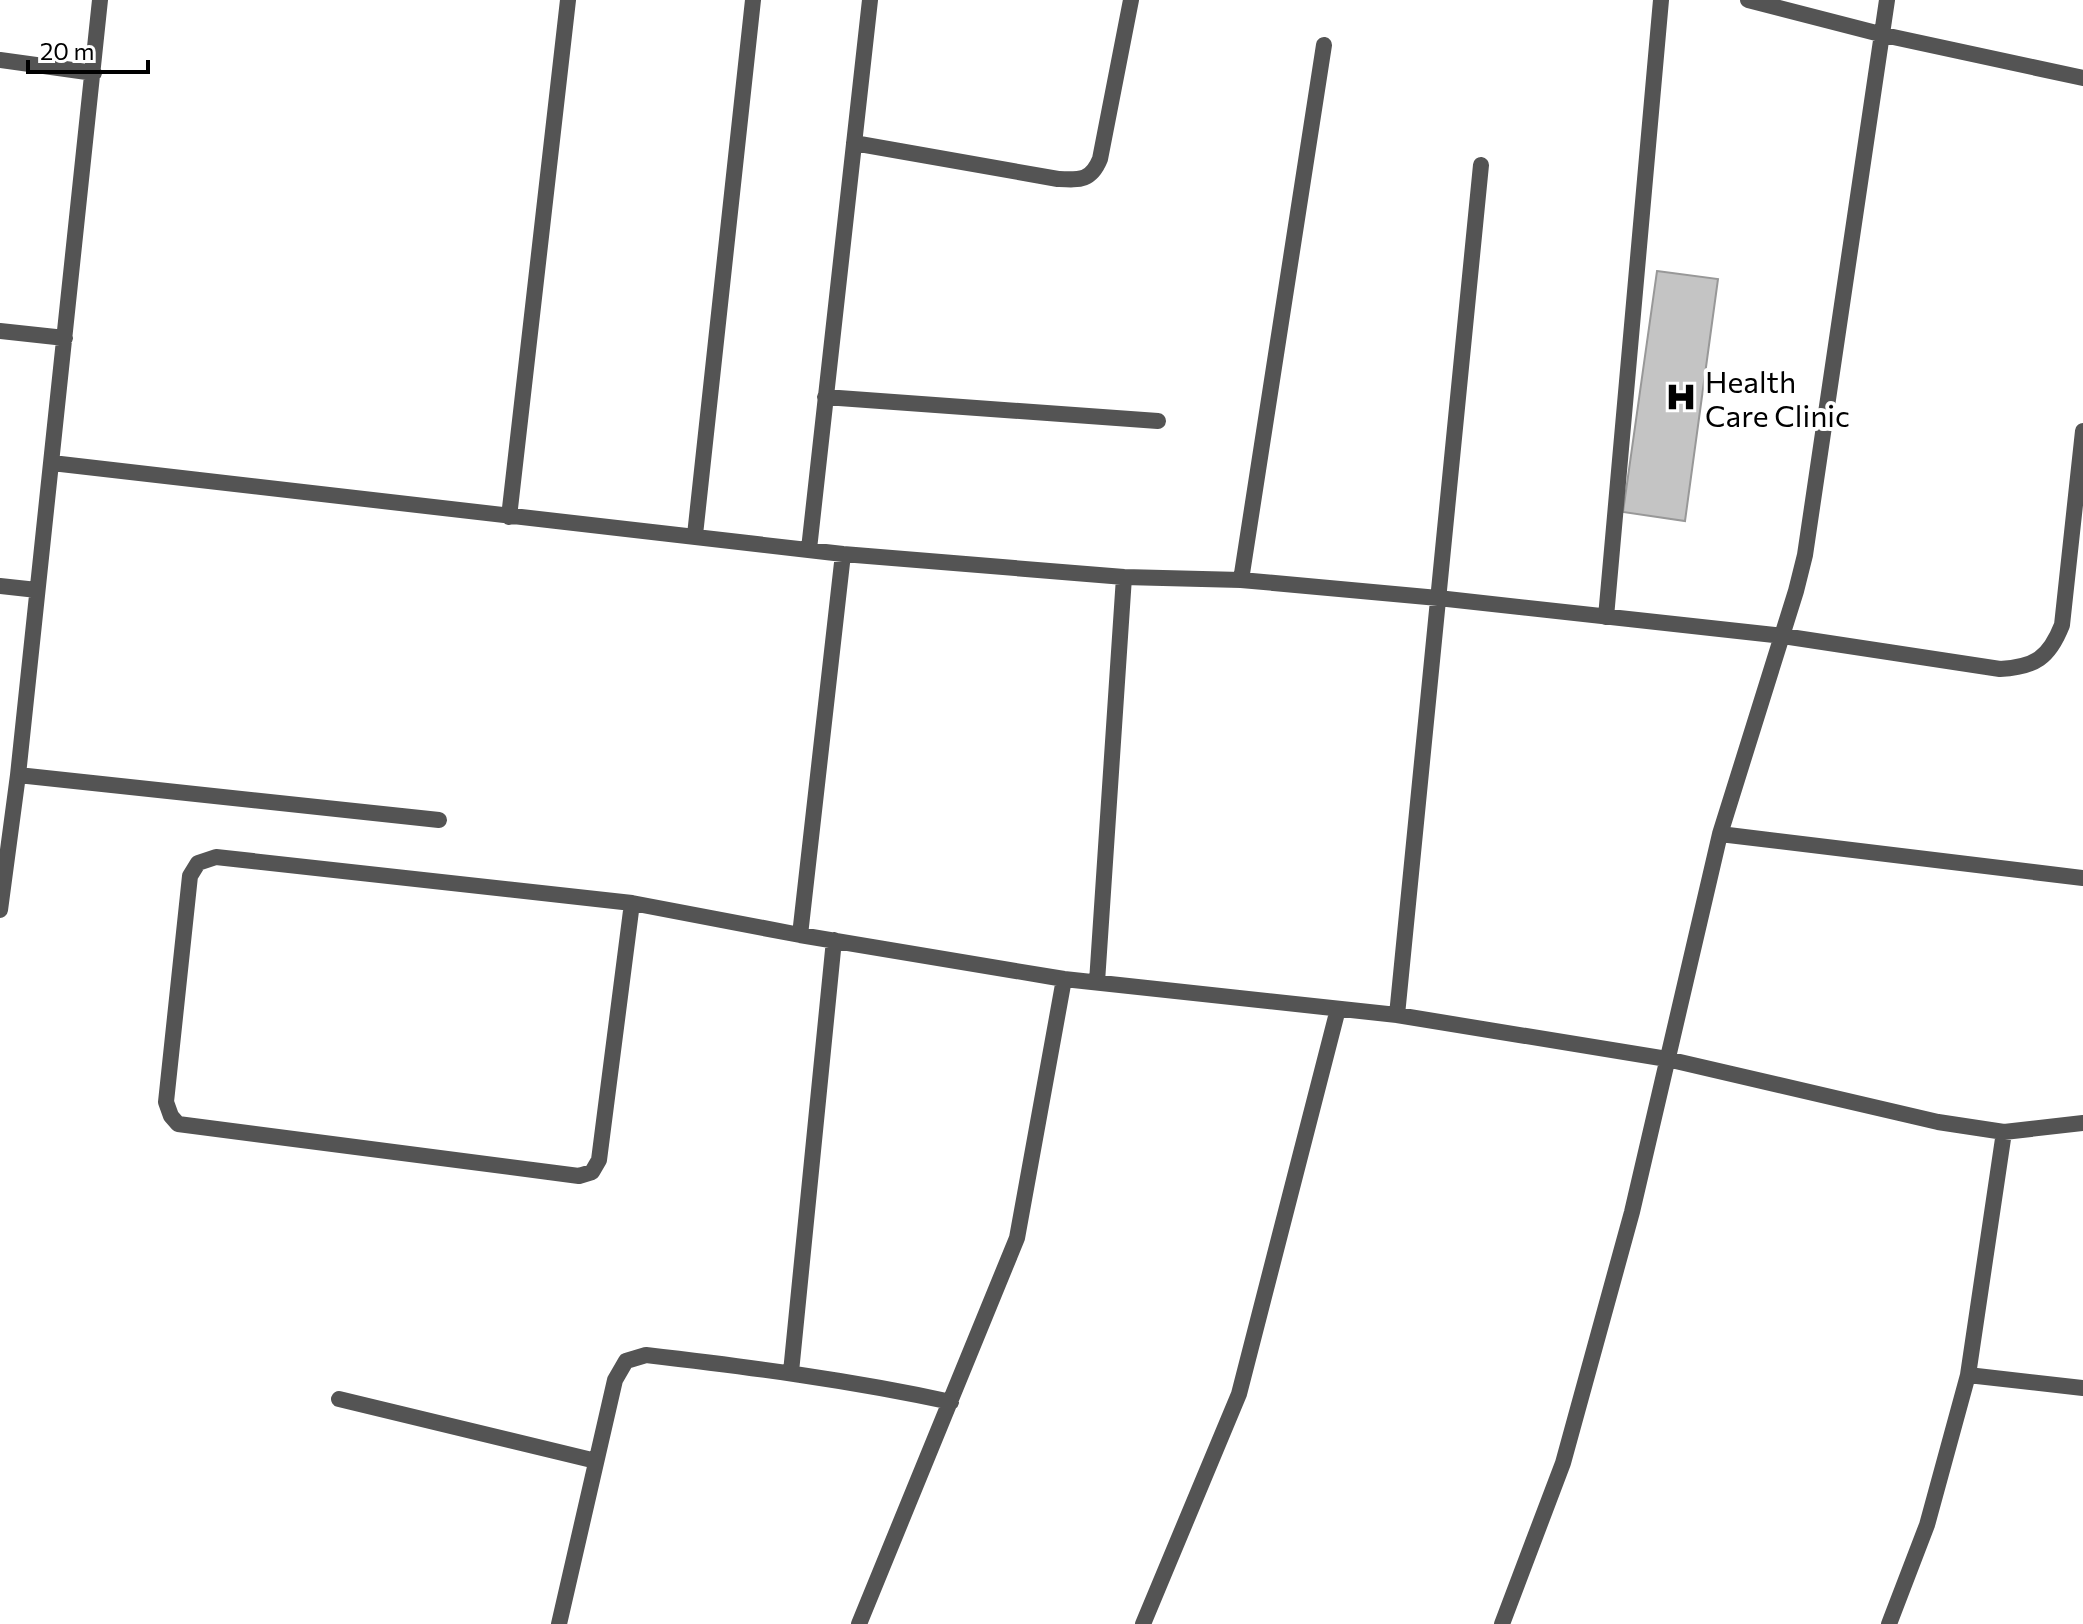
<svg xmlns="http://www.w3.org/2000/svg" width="2083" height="1624" font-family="Commissioner,sans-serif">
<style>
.building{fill:#c4c4c4;stroke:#989898;stroke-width:2}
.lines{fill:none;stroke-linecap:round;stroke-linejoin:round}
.minor{stroke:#545454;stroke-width:16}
.labels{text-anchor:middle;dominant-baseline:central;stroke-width:8;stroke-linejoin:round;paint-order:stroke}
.poi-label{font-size:30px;fill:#000;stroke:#fff;text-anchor:start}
</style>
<rect width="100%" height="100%" fill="#fff"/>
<!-- building -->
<path class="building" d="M1657 271 1718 279 1685 521 1623 512Z"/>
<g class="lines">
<!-- minor -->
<path class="minor" d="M1748 0 1884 35 2083 78
M0 60 94 73
M854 143 1058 179C1080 180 1091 181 1100 159L1131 0
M0 331 65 338
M825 397 1158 421
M52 463 843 554 1124 577 1241 580 1438 598 1783 636 2000 669C2035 667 2049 658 2062 625L2083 431
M509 517 568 0
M695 535 753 0
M809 549 870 0
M1241 580 1324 45
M0 586 37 590
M1606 617 1661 0
M18 775 439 820
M1720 834 2083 878
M632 903 599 1160 592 1172 579 1176 178 1124 171 1116 166 1102 190 876 198 863 216 857 632 903 800 935 1064 979 1397 1015 1667 1059 1938 1122 2004 1132 2083 1123
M0 910 18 775 100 0
M800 935 843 554
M1097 982 1124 577
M1397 1015 1481 165
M791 1372 834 940
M1968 1375 2083 1388
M339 1399 596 1461
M559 1624 615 1380 626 1361 646 1355C749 1367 850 1380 951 1402
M859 1624 1017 1238 1064 979
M1143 1624 1239 1394 1338 1009
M1502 1624 1563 1463 1632 1212 1720 834 1796 591 1805 555 1887 0
M1889 1624 1927 1525 1968 1375 2004 1132"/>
</g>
<!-- icons -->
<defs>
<symbol id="hospital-bare" viewBox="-9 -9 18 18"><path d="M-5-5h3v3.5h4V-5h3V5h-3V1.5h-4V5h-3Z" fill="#000" stroke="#fff" stroke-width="2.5" paint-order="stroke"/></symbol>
</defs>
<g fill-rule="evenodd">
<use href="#hospital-bare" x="1659" y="375" width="44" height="44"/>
</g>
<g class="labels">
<!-- poi labels -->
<g class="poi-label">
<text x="1705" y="380">Health<tspan x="1705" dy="34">Care Clinic</tspan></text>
</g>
</g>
<!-- scale -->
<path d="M28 60v12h120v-12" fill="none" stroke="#000000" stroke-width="4"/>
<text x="40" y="60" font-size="24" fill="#000000" stroke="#ffffff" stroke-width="6" paint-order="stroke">20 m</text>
</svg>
